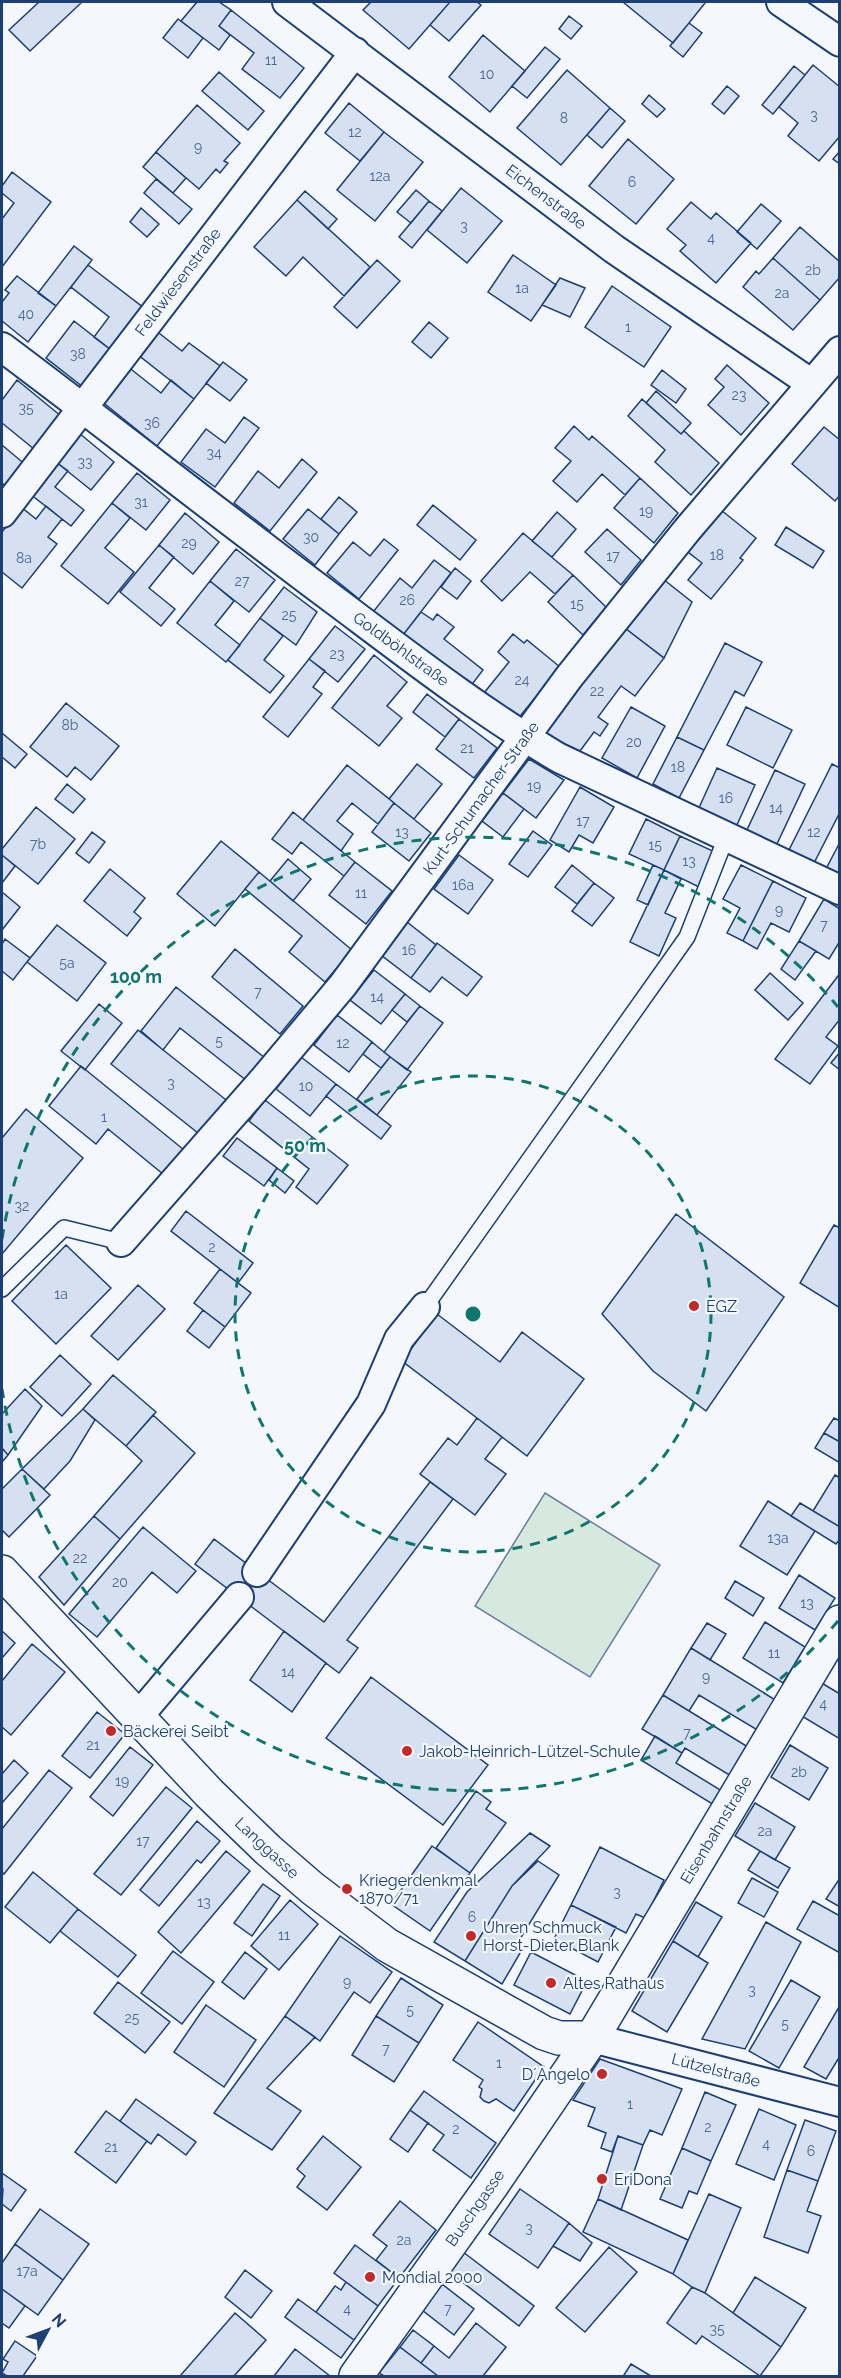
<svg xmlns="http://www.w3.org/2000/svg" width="841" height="2378" font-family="Raleway,sans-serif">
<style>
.green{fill:#d7e8df;stroke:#687fa3;stroke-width:1.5}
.building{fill:#d5e0f0;stroke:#1d3f73;stroke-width:1.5}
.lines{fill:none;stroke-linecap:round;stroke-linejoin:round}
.lane-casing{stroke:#1d3f73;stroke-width:18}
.street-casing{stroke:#1d3f73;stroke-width:32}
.secondary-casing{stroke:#1d3f73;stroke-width:36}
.lane{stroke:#f4f7fb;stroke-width:15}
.street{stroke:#f4f7fb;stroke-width:28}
.secondary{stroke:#f4f7fb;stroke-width:33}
.ring{fill:none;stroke:#0f766e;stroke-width:3;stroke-dasharray:10 8}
.poi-dot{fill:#c62828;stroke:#f4f7fb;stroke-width:2}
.labels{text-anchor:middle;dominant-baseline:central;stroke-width:4.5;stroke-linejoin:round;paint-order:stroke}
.number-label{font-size:14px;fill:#4b6792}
.street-label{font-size:16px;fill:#1d3f73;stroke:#f4f7fb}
.poi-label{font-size:16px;fill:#1d3f73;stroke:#f4f7fb;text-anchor:start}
.centre{fill:#0f766e;stroke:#f4f7fb;stroke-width:3}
.ring-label{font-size:18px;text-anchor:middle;font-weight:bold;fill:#0f766e;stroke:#f4f7fb;stroke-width:4.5;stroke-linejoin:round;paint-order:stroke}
</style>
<rect width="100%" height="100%" fill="#f4f7fb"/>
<!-- green -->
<path class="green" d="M545 1493 660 1565 590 1677 475 1606Z"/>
<!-- building -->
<path class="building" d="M39 2H79L81 3 30 51 9 30Z
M197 2H219L231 10 219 26 230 35 219 50 181 21Z
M371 2H450L409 49 363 10Z
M450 2H477L481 5 449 41 430 25Z
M623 2H704L705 3 673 43Z
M231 10 304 68 280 98 242 69 254 53 219 26Z
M569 16 582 26 571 39 559 29Z
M178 19 203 38 188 58 163 38Z
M689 23 702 33 683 57 670 46Z
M483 35 525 71 490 112 449 77Z
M545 47 560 59 527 98 512 86Z
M813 65 840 87V136L819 161 788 136 798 123 779 107Z
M794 66 805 75 773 114 762 105Z
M567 70 610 108 561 165 517 128Z
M219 72 264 111 248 130 202 91Z
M727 86 739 96 724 114 712 104Z
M649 95 665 109 657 117 642 104Z
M349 103 384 132 360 161 325 133Z
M197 105 240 143 224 161 228 163 220 173 216 169 199 189 156 152Z
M610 108 625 121 602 148 587 135Z
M384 132 423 162 375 221 337 190Z
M628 139 674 179 636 224 589 186Z
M840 151V164L833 159Z
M156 152 186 178 173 193 143 167Z
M12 172 51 202 2 267V219L14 203 2 193V186Z
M156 179 192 209 179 224 144 193Z
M461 188 502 221 467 263 427 230Z
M416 190 429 201 411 223 397 212Z
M305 191 337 219 328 229 297 200Z
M297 200 370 267 344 296 303 257 286 276 254 247Z
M429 201 442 211 412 248 399 237Z
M691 202 711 219 716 213 751 243 716 283 680 251 686 245 667 229Z
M761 204 781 221 757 249 737 232Z
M141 208 159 224 147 237 130 222Z
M800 227 840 262V277L820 300 773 258Z
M74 246 92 260 56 306 38 293Z
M513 255 556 285 531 321 488 292Z
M773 258 820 300 793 330 743 287 756 271 759 274Z
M377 260 400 281 357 328 334 307Z
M88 265 144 308 111 350 94 337 109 317 71 287Z
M17 276 56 306 28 342 2 321V302L9 293 5 290Z
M560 278 585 288 570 317 542 305Z
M612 286 671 327 644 367 585 327Z
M74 321 111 350 83 387 46 358Z
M429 322 448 338 431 358 412 342Z
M155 330 182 351 189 343 220 366 194 399 137 354Z
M223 362 247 380 230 401 206 383Z
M727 365 769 403 741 435 708 405 724 387 715 379Z
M127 366 161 393 171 380 194 399 157 446 100 400Z
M662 370 686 389 676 403 651 385Z
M17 380 61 416 34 449 2 423V400Z
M656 391 691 423 681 434 646 403Z
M642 399 681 434 684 431 719 463 691 495 655 462 665 450 628 416Z
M244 417 259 428 215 487 181 462 206 429 225 443Z
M574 426 589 440 592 436 640 478 625 495 602 474 577 502 553 481 571 461 555 448Z
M824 427 840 440V495L835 501 792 464Z
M79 433 114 462 91 490 56 462Z
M2 445 27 466 9 489 2 483Z
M302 459 317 472 270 531 234 503 258 471 279 488Z
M56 462 68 471 55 487 84 510 71 526 30 494Z
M137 473 170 500 146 530 112 503Z
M640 478 678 513 654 543 614 508Z
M339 497 357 512 339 534 321 519Z
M112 503 130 518 105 548 134 572 108 604 61 566Z
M433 505 476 540 460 560 417 525Z
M46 506 62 519 48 537 57 544 22 588 2 572V532L21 507 36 519Z
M308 509 339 534 315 565 283 539Z
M721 510 756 538 740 558 743 560 711 599 688 580 702 563 688 552Z
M557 512 576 529 552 557 532 541Z
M185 513 219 542 193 574 159 545Z
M786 527 824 551 813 568 775 545Z
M607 529 641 560 621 585 585 552Z
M523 533 573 575 555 594 530 572 502 601 481 581Z
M384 539 398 550 359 599 327 573 353 542 370 556Z
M159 545 174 557 149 588 175 609 161 626 120 592Z
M236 549 275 580 249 612 210 581Z
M434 560 451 573 403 635 373 612 400 578 412 588Z
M455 568 471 581 457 599 441 587Z
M573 575 606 607 583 635 548 602Z
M663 579 692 602 664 658 625 628Z
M210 581 234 601 215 625 240 645 226 662 177 623Z
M284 587 317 612 296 645 260 618Z
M421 612 433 620 437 614 454 627 444 639 483 670 470 687 403 635Z
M260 618 283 636 264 660 284 676 270 693 228 660Z
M335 626 365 649 338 682 309 659Z
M625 628 664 658 635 696 621 686 598 717 608 724 600 736 594 732 580 751 544 734Z
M513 634 524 643 527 640 560 667 517 720 484 693 509 662 498 652Z
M725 643 762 662 744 696 735 691 704 750 677 737Z
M374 655 407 682 387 706 402 718 379 746 332 708Z
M309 659 325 671 313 687 322 694 288 737 263 717Z
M427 694 459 719 445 737 413 712Z
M66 703 119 746 91 780 75 767 67 777 30 747Z
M631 707 665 726 637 778 602 758Z
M746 707 792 730 773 768 727 745Z
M459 719 497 748 474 778 436 749Z
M2 733 27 754 15 768 2 757Z
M677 737 704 750 679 798 653 784Z
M529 759 564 780 536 818 503 793Z
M417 764 442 784 414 819 389 799Z
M832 764 840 768V812L813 865 788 852Z
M347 765 394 803 378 824 352 803 337 821 353 834 341 851 303 820Z
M717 768 755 785 736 827 698 810Z
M775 770 805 784 776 846 746 832Z
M67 784 85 799 73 813 55 799Z
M580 787 614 807 593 843 579 835 569 852 550 840Z
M503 793 524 809 503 837 482 821Z
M394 803 431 833 409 861 372 832Z
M36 807 75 839 38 884 2 855V849Z
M293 812 355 862 344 876 301 842 292 854 272 839Z
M646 819 680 836 664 870 629 854Z
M533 831 552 845 528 877 509 864Z
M92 832 105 842 89 863 76 853Z
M680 836 715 852 699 887 664 870Z
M221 841 259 872 215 926 177 894Z
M840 842V876L826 869Z
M2 855 15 866 2 883Z
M459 855 493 880 468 914 434 889Z
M288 859 311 879 293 901 270 881Z
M355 862 392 891 366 924 329 895Z
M572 865 594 883 577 904 555 887Z
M653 865 664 870 648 905 637 900Z
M741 865 773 881 743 941 727 933 740 908 723 899Z
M110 869 145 898 134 912 141 918 127 936 84 901Z
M664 870 681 879 665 913 676 918 659 956 630 942Z
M259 872 352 950 325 982 289 952 302 936 245 889Z
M773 881 806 898 789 932 771 923 757 949 743 941Z
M594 883 614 898 592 926 572 911Z
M2 892 20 907 2 930Z
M824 899 840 909V941L829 959 799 941Z
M407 922 436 945 411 978 381 955Z
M57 925 106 963 77 1001 27 962Z
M5 939 30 958 13 980 2 971V944Z
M799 941 816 951 795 980 781 969Z
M437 943 482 977 467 996 442 977 430 992 411 978Z
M235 949 303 1006 280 1034 212 977Z
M374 970 405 994 381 1024 350 1000Z
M770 973 803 1003 788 1020 755 990Z
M838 976 840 978V1019L826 1037 838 1046 810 1084 775 1059Z
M176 987 265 1058 247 1081 180 1028 163 1050 141 1031Z
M405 994 420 1006 407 1022 392 1010Z
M99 1004 122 1023 85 1070 61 1051Z
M420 1006 443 1023 407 1070 384 1052Z
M337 1015 372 1042 349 1072 314 1045Z
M138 1030 230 1103 203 1137 111 1064Z
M372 1042 390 1057 381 1068 363 1054Z
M840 1052V1070L831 1063Z
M301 1057 336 1084 310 1116 276 1089Z
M390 1057 411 1072 377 1115 357 1099Z
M81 1066 189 1154 169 1179 108 1129 96 1144 49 1106Z
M336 1084 391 1126 381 1139 326 1096Z
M265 1100 348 1165 317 1204 296 1187 309 1169 249 1121Z
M26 1109 83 1158 2 1254V1138Z
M237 1138 277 1168 264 1186 223 1156Z
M277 1168 294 1181 285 1193 269 1180Z
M186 1211 253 1263 238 1283 171 1231Z
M676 1214 784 1297 706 1411 653 1371 602 1314Z
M834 1225 840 1228V1308L800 1283Z
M66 1245 111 1288 56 1344 12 1301Z
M220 1269 251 1293 225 1327 194 1303Z
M138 1285 165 1309 118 1360 91 1336Z
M203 1310 225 1327 209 1348 187 1331Z
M437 1314 500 1362 522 1332 584 1379 527 1456 402 1361Z
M60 1355 91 1384 62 1416 30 1387Z
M113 1375 156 1412 126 1446 83 1409Z
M25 1389 42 1406 8 1455 2 1448V1414Z
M83 1409 95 1420 70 1461 44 1489 22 1469Z
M153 1415 195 1453 120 1539 94 1516 142 1461 126 1446Z
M477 1418 502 1437 485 1459 506 1474 475 1515 420 1474 448 1438 457 1445Z
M834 1418 840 1421V1442L824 1433Z
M824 1433 840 1442V1463L815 1448Z
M2 1448 8 1455 2 1462Z
M22 1469 50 1495 9 1537 2 1530V1489Z
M835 1475 840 1478V1527L813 1511Z
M430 1482 453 1499 347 1640 358 1648 339 1673 195 1564 214 1539 324 1622Z
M768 1501 815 1531 787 1575 740 1546Z
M800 1503 840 1527V1539L836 1544 791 1516Z
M94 1516 120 1539 64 1605 39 1577Z
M143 1527 196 1571 177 1593 152 1572 97 1637 69 1614Z
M799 1575 835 1598 815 1630 779 1608Z
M735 1581 764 1598 753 1616 725 1598Z
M765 1622 805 1647 783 1683 743 1658Z
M707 1623 726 1634 710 1660 691 1648Z
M2 1631 15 1643 2 1658Z
M284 1631 326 1663 292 1712 250 1680Z
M32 1644 65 1672 11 1735 2 1727V1681Z
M691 1648 777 1701 759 1731 699 1695 689 1711 663 1695Z
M371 1677 488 1765 443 1825 326 1738Z
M820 1682 840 1694V1739L800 1715Z
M663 1695 748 1747 731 1776 685 1748 682 1753 642 1729Z
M97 1712 125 1734 90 1778 62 1756Z
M655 1736 682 1753 676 1763 722 1791 714 1805 641 1760Z
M790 1745 828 1768 809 1800 771 1777Z
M130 1747 153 1765 113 1816 90 1797Z
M14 1760 28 1773 2 1803V1774Z
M49 1770 72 1788 4 1874 2 1872V1829Z
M166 1787 192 1808 121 1895 94 1874Z
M476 1791 491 1802 486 1809 506 1823 470 1873 436 1848Z
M755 1803 795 1827 775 1860 735 1836Z
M197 1821 220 1841 201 1863 197 1860 159 1906 140 1890Z
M530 1833 550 1846 512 1886 465 1961 434 1942 467 1892Z
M432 1846 470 1873 430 1931 391 1904Z
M600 1847 664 1880 645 1918 636 1914 626 1933 571 1905Z
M226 1851 250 1871 181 1953 158 1932Z
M760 1851 790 1868 778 1888 748 1870Z
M538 1861 559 1875 517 1944 523 1948 502 1984 465 1961 512 1886Z
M33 1872 78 1909 50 1943 5 1907Z
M752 1878 778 1892 764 1917 738 1903Z
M840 1878V1907L826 1899Z
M263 1884 280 1896 252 1936 234 1923Z
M290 1900 318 1924 279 1970 251 1946Z
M813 1901 840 1916V1953L797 1929Z
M696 1902 722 1917 698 1957 673 1941Z
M571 1905 616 1927 598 1962 554 1939Z
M78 1909 136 1955 118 1977 60 1931Z
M766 1922 801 1942 745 2049 702 2039Z
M340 1936 392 1972 370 2003 354 1992 320 2041 285 2016Z
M673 1941 708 1963 667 2032 632 2011Z
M173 1951 214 1982 182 2024 141 1993Z
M245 1952 267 1969 244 1999 222 1982Z
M531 1952 587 1981 570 2014 514 1985Z
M401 1978 443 2005 419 2043 376 2016Z
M791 1980 820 1997 779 2068 749 2051Z
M118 1982 170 2022 145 2053 94 2013Z
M206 2005 256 2040 224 2087 174 2052Z
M839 2007 840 2056 826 2079 804 2067Z
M285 2016 315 2037 267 2088 301 2111 272 2150 214 2113Z
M376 2016 419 2043 394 2082 352 2055Z
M478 2022 544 2067 514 2111 496 2099 489 2103 484 2101 480 2097 482 2089 479 2087 483 2080 453 2060Z
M600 2059 682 2089 662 2135 650 2130 643 2145 618 2136 612 2152 601 2148 606 2133 588 2126 595 2108 573 2100Z
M424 2091 496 2143 471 2178 433 2150 444 2135 410 2110Z
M705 2092 736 2105 711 2161 682 2148Z
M136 2099 196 2142 186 2155 158 2134 151 2144 120 2121Z
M759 2109 796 2125 774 2180 736 2164Z
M410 2110 428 2123 408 2152 390 2139Z
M106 2111 147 2141 116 2183 75 2152Z
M805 2120 836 2131 818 2181 787 2170Z
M323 2136 361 2167 327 2210 297 2187 305 2176 297 2169Z
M618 2136 643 2145 621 2210 598 2199Z
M682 2148 711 2161 697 2194 689 2191 682 2208 660 2199Z
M787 2170 818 2181 807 2211 821 2216 808 2253 764 2237Z
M2 2173 26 2190 11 2211 2 2204 3 2189 2 2188Z
M520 2189 569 2223 538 2268 489 2234Z
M709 2194 741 2208 705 2293 692 2287 673 2274Z
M598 2199 688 2240 673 2274 583 2232Z
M400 2201 436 2230 399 2278 376 2260 387 2246 373 2235Z
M40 2209 89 2244 63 2280 15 2244Z
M569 2223 592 2243 580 2261 553 2246Z
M15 2244 63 2280 38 2315 2 2289V2263Z
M355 2245 399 2278 378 2306 334 2273Z
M609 2247 637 2272 585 2332 556 2308Z
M463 2252 534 2306 519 2326 448 2271Z
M245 2270 272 2291 251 2318 225 2297Z
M755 2277 806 2308 781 2347 733 2313Z
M346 2282 378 2306 354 2340 316 2312 335 2286 341 2290Z
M442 2284 474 2309 454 2335 422 2310Z
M692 2287 705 2293 781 2347 760 2376 702 2336 696 2344 667 2323Z
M2 2289 25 2306 9 2328 2 2323Z
M298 2299 354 2340 341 2358 285 2317Z
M235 2313 266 2340 234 2376H180Z
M476 2323 506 2347 483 2376H438L421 2363 434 2346 449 2358Z
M413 2330 434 2346 421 2363 400 2347Z
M15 2341 37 2356 23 2376H7L2 2373 8 2362 3 2359Z
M400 2347 421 2363 438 2376H384L379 2373Z
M295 2349 330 2376H274Z
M631 2364 651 2376H626L624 2375Z"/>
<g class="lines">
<defs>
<path id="lane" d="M2 1289 64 1228 121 1242
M425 1307 687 937 727 835"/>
<path id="street" d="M287 2 614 249 812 384
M781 2 840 42
M2 347C114 431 224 518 337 602 409 656 481 712 559 758L840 890
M2 513 355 52
M121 1242 265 1078 343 985 569 677 687 530 840 351
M257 1572 371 1404 399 1339 425 1307
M137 1718 239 1597
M592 2038 840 2102"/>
<path id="secondary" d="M2 1572 209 1793 268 1850 312 1888 387 1945 544 2033 559 2038H592
M356 2376 492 2185 592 2038 840 1622"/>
</defs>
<!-- lane casing -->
<use href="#lane" class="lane-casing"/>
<!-- street casing -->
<use href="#street" class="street-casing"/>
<!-- secondary casing -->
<use href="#secondary" class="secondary-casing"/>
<!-- lane -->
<use href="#lane" class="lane"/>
<!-- street -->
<use href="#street" class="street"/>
<!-- secondary -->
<use href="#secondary" class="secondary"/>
</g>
<!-- distance rings -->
<g class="ring">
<circle cx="473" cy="1314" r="238"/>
<path d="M838 1621A477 477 0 0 1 2 1389M2 1239A477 477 0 0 1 838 1007"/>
</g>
<!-- markers -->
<g class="poi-dot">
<circle cx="694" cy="1306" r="6"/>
<circle cx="111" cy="1731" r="6"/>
<circle cx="407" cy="1751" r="6"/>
<circle cx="347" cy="1889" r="6"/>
<circle cx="471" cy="1936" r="6"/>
<circle cx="551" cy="1983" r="6"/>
<circle cx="602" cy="2074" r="6"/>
<circle cx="602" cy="2179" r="6"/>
<circle cx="370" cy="2277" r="6"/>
</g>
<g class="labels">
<!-- number labels -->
<g class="number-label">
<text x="271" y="60">11</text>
<text x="487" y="74">10</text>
<text x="814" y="115">3</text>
<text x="564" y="118">8</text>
<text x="355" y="132">12</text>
<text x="198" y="147">9</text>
<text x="380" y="176">12a</text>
<text x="632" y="182">6</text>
<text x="464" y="226">3</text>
<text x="711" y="238">4</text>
<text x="813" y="270">2b</text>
<text x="522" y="288">1a</text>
<text x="782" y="293">2a</text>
<text x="26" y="314">40</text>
<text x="628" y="327">1</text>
<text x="78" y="354">38</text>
<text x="739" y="395">23</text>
<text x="26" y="408">35</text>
<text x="152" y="423">36</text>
<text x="214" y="453">34</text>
<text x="85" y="462">33</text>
<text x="141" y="502">31</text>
<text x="646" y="511">19</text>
<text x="311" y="537">30</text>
<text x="189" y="543">29</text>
<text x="717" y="555">18</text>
<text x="613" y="556">17</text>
<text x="24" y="558">8a</text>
<text x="242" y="581">27</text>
<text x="407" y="600">26</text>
<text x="577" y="604">15</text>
<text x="289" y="615">25</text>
<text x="337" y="654">23</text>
<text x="522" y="680">24</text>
<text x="597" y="691">22</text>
<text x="70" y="725">8b</text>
<text x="634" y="742">20</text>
<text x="467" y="748">21</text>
<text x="678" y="767">18</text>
<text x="534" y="786">19</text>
<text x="726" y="798">16</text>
<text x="776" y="808">14</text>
<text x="583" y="821">17</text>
<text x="402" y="832">13</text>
<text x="814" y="832">12</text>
<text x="38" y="844">7b</text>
<text x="655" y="845">15</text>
<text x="689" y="861">13</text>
<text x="463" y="885">16a</text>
<text x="361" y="893">11</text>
<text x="779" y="910">9</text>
<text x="824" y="925">7</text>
<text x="409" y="950">16</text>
<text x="67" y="963">5a</text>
<text x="258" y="992">7</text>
<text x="377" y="997">14</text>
<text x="219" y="1041">5</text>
<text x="343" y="1043">12</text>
<text x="171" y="1083">3</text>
<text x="306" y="1086">10</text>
<text x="104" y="1117">1</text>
<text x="22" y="1206">32</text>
<text x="212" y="1247">2</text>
<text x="61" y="1294">1a</text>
<text x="778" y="1538">13a</text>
<text x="80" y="1558">22</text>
<text x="120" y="1582">20</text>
<text x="807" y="1603">13</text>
<text x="774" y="1653">11</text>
<text x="288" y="1672">14</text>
<text x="706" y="1677">9</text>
<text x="823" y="1704">4</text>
<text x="687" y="1733">7</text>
<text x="93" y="1745">21</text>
<text x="799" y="1772">2b</text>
<text x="122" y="1781">19</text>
<text x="765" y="1831">2a</text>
<text x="143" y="1841">17</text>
<text x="617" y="1892">3</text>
<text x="204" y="1902">13</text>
<text x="472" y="1917">6</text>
<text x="284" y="1935">11</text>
<text x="347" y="1982">9</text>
<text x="752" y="1990">3</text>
<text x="410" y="2010">5</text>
<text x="132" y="2018">25</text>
<text x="785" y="2024">5</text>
<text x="386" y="2049">7</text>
<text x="499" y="2063">1</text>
<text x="630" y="2104">1</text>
<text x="708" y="2127">2</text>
<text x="456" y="2129">2</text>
<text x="766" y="2144">4</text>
<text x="111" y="2147">21</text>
<text x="811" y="2151">6</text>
<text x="529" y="2228">3</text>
<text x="404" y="2240">2a</text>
<text x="27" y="2271">17a</text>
<text x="347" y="2309">4</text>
<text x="448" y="2309">7</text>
<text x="717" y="2329">35</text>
</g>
<!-- street labels -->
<g class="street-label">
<text transform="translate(546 197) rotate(37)">Eichenstraße</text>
<text transform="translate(178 282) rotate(-53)">Feldwiesenstraße</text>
<text transform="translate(401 649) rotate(36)">Goldböhlstraße</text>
<text transform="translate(481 798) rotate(-54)">Kurt-Schumacher-Straße</text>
<text transform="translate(716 1830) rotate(-59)">Eisenbahnstraße</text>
<text transform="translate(267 1848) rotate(43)">Langgasse</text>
<text transform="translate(716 2070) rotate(15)">Lützelstraße</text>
<text transform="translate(475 2208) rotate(-55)">Buschgasse</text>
</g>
<!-- poi labels -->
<g class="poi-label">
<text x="706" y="1306">EGZ</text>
<text x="123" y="1731">Bäckerei Seibt</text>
<text x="419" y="1751">Jakob-Heinrich-Lützel-Schule</text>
<text x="359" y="1880">Kriegerdenkmal<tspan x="359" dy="18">1870/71</tspan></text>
<text x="483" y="1927">Uhren Schmuck<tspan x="483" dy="18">Horst-Dieter Blank</tspan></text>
<text x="563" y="1983">Altes Rathaus</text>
<text x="590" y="2074" text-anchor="end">D´Angelo</text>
<text x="614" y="2179">EriDona</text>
<text x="382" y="2277">Mondial 2000</text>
</g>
</g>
<circle cx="473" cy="1314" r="9" class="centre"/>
<g class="ring-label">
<text x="136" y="983">100 m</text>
<text x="305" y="1152">50 m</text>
</g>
<!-- border -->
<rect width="841" height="2378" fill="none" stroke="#1d3f73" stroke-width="6"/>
<!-- north arrow -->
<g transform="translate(48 2330) rotate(49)" stroke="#f4f7fb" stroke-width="4.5" paint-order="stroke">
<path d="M0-4.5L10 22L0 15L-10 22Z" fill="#1d3f73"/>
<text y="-9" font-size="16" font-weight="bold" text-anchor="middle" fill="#1d3f73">N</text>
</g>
</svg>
